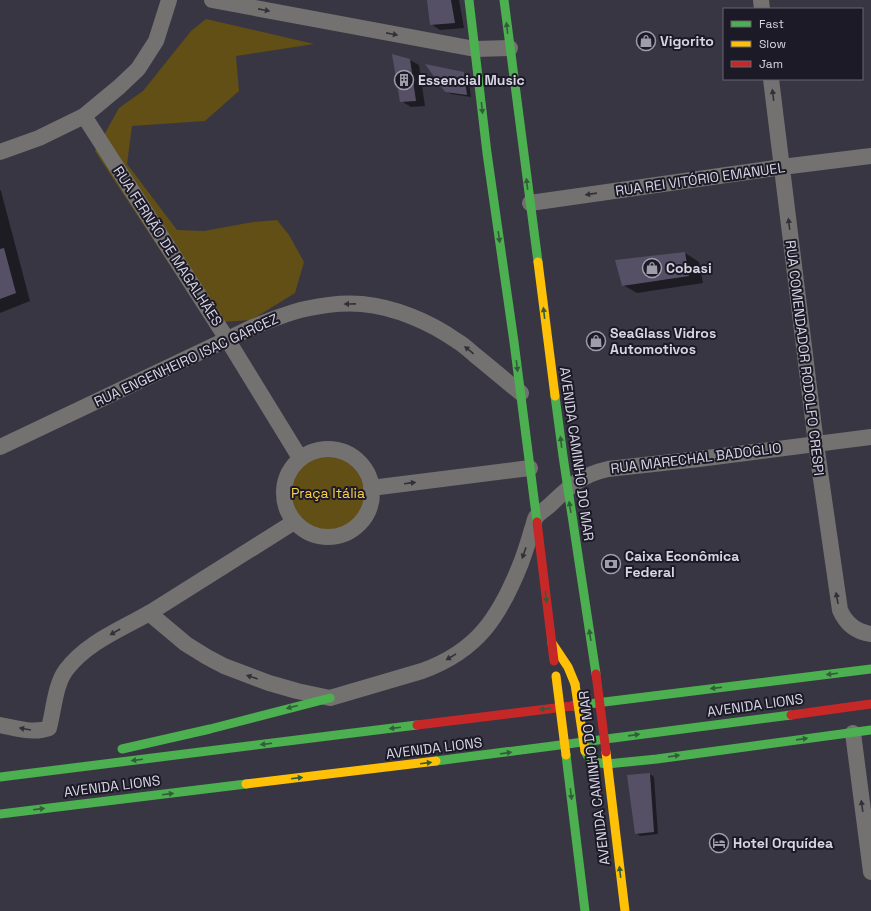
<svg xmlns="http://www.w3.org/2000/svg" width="871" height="911" font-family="'Space Grotesk',sans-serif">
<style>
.green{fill:#614f15}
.shadow{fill:#0007}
.building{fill:#565066}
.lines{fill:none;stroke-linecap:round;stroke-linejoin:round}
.street{stroke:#747270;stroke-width:16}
.fast{stroke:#4caf50;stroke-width:9}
.slow{stroke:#ffc107;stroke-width:9}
.jam{stroke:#c62828;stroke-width:9}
.slow-bridge{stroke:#ffc107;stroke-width:9}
.jam-bridge{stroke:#c62828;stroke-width:9}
.oneway{fill:#323038}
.oneway2{fill:#325d39}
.labels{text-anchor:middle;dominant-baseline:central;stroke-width:4;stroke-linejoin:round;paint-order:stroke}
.poi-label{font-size:14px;font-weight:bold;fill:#d7d4e4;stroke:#1c1a26;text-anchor:start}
.street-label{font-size:14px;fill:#d7d4e4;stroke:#1c1a26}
.park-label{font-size:14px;fill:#fcd046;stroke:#1c1a26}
</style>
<rect width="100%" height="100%" fill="#383643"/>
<!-- green -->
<path class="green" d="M206 19 314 44 236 56 239 91 205 121 132 126 127 164 177 230 204 231 253 222 277 220 289 235 304 262 295 293 251 320 208 323 95 151 119 108 143 91 191 31Z
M291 493a37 37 0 1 1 74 0a37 37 0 1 1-74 0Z"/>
<!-- shadow -->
<path class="shadow" d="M428 0H459L464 28 440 30 431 24Z
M410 60 419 65 425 106 411 107 401 101Z
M463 73 468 76 471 97 451 94 446 91Z
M0 190 1 191 30 301 0 313Z
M685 253 699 262 703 283 637 293 623 285Z
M650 774 654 777 658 834 640 836 636 833Z"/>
<!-- building -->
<path class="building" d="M427 0H451L455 23 430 25Z
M392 54 410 59 416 101 400 102Z
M425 64 464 72 467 95 445 92Z
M4 248 16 293 0 299V249Z
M685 252 689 276 622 286 615 260Z
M650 773 654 832 635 834 627 775Z"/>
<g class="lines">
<!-- street -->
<path class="street" d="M212 0 475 49 510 48
M761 0 762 9
M771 79 816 444 840 610C846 624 857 632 871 634
M84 116 227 339 300 458
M0 152 39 138 84 116 119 87 138 69 156 41 169 0
M530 203 782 167 871 156
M0 447 253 327C270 320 287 313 305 309 323 305 343 302 362 304 395 307 430 322 457 341 464 345 470 351 476 356 491 368 506 381 521 393
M284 493a44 44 0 1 1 88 0a44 44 0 1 1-88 0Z
M371 488 530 468
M149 613 186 644 207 657 224 666 269 683 297 691 330 698 422 671C478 651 500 616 521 563 525 552 529 540 532 529 534 525 534 520 536 517 539 513 546 509 550 505 569 487 581 475 608 469L699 459 871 437
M0 725C16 728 34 734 49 728 54 709 55 685 66 670 87 642 122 629 151 612 199 582 246 552 294 522
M853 733 871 872"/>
<!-- fast -->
<path class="fast" d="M469 0 487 153 514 342 537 522
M504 0 538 262
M555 396 563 456 596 674
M572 706 871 669
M122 749 210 729 330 698
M585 751 587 755 595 762 607 764 657 759 871 730
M566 755 585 911
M436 761 791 715
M0 777 417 725
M0 814 246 784"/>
<!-- slow -->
<path class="slow" d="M538 262 555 396
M552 643 568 667 575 684
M606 752 625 911
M246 784 436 761"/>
<!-- jam -->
<path class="jam" d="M537 522 554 661
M791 715 871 704
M417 725 572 706"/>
<!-- slow-bridge -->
<path class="slow-bridge" d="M556 676 566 755
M575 684 585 751"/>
<!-- jam-bridge -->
<path class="jam-bridge" d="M596 674 606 752"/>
</g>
<!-- one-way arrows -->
<defs><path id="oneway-solid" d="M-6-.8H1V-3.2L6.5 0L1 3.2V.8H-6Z"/></defs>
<g class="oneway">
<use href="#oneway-solid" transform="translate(264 10) rotate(11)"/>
<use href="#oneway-solid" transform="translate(392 34) rotate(11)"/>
<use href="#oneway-solid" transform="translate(773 95) rotate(-97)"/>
<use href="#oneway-solid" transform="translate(591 194) rotate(172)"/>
<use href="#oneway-solid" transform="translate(789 224) rotate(-97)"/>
<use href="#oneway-solid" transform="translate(350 304) rotate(179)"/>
<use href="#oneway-solid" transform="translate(469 350) rotate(-141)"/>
<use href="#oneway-solid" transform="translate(410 483) rotate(-7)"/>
<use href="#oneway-solid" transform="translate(524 553) rotate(109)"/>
<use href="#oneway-solid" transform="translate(837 598) rotate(-100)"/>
<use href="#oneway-solid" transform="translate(115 632) rotate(150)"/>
<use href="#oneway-solid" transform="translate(451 657) rotate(149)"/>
<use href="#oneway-solid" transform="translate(252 677) rotate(-161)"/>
<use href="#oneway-solid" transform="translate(25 729) rotate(-170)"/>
<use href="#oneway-solid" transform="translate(862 806) rotate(-98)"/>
</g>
<g class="oneway2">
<use href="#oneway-solid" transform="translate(507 28) rotate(-97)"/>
<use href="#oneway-solid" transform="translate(482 108) rotate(84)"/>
<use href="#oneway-solid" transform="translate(527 184) rotate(-97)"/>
<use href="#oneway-solid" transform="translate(499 237) rotate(82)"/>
<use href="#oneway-solid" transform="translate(544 313) rotate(-97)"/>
<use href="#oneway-solid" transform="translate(517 366) rotate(83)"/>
<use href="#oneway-solid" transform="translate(561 442) rotate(-97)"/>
<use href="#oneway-solid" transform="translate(570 507) rotate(-99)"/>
<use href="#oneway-solid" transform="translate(546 597) rotate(83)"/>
<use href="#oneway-solid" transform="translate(590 635) rotate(-99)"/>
<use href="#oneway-solid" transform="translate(832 674) rotate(173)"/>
<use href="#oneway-solid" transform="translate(716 688) rotate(173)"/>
<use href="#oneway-solid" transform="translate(292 707) rotate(165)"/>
<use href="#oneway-solid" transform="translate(545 709) rotate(173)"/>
<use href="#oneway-solid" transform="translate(395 728) rotate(173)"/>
<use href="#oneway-solid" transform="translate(634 735) rotate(-8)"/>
<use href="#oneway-solid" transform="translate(802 739) rotate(-8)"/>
<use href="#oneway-solid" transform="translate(266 744) rotate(173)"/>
<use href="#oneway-solid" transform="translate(506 753) rotate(-8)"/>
<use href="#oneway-solid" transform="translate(674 756) rotate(-8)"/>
<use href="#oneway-solid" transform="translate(137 760) rotate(173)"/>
<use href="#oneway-solid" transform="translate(426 763) rotate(-7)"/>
<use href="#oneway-solid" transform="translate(297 778) rotate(-7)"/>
<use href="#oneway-solid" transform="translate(168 794) rotate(-7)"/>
<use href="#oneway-solid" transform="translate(571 794) rotate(83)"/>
<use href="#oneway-solid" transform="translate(39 809) rotate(-7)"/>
<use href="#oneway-solid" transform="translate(620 872) rotate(-97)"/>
</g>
<!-- icons -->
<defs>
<symbol id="shop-ring" viewBox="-11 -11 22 22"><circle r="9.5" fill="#1c1a26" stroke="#9f9dac" stroke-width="1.5"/><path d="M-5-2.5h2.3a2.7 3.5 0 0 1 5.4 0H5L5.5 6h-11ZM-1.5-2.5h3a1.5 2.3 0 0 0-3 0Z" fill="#9f9dac"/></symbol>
<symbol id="building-ring" viewBox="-11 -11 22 22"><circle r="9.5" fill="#1c1a26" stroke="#9f9dac" stroke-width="1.5"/><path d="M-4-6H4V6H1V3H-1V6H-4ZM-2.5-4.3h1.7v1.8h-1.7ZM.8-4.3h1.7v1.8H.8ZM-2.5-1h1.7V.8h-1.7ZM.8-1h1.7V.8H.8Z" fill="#9f9dac"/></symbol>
<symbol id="bank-ring" viewBox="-11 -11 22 22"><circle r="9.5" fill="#1c1a26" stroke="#9f9dac" stroke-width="1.5"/><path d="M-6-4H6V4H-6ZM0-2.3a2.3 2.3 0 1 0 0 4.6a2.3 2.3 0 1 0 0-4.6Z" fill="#9f9dac"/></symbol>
<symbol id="hotel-ring" viewBox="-11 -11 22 22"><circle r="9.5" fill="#1c1a26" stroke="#9f9dac" stroke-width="1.5"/><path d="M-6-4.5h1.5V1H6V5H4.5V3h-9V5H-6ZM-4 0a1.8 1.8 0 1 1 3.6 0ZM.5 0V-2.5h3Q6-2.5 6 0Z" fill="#9f9dac"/></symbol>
</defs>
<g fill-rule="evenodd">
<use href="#shop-ring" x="635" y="30" width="22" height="22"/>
<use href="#building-ring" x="393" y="69" width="22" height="22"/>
<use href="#shop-ring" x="641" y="257" width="22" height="22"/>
<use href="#shop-ring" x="585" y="330" width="22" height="22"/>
<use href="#bank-ring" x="600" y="553" width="22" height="22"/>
<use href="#hotel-ring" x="708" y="832" width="22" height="22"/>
</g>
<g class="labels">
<!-- poi labels -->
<g class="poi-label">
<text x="660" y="41">Vigorito</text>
<text x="418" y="80">Essencial Music</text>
<text x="666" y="268">Cobasi</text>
<text x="610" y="333">SeaGlass Vidros<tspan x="610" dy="16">Automotivos</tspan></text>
<text x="625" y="556">Caixa Econômica<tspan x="625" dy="16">Federal</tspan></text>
<text x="733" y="843">Hotel Orquídea</text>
</g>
<!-- street labels -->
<g class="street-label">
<text transform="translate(700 179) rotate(-8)">RUA REI VITÓRIO EMANUEL</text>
<text transform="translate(168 246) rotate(57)">RUA FERNÃO DE MAGALHÃES</text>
<text transform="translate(805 358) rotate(83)">RUA COMENDADOR RODOLFO CRESPI</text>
<text transform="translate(186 360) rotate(-25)">RUA ENGENHEIRO ISAC GARCEZ</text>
<text transform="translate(577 454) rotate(82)">AVENIDA CAMINHO DO MAR</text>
<text transform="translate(696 458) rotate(-7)">RUA MARECHAL BADOGLIO</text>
<text transform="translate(755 705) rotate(-8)">AVENIDA LIONS</text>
<text transform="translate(434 748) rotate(-7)">AVENIDA LIONS</text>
<text transform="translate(594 778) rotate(-97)">AVENIDA CAMINHO DO MAR</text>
<text transform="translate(112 786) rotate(-7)">AVENIDA LIONS</text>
</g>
<!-- park labels -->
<g class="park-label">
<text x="328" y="493">Praça Itália</text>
</g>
</g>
<!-- legend -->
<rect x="723" y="8" width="140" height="72" fill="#1c1a26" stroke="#676472"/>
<rect x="731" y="21" width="20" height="6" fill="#4caf50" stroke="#676472"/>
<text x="759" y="28" font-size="12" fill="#d7d4e4">Fast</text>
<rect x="731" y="41" width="20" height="6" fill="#ffc107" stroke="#676472"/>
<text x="759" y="48" font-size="12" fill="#d7d4e4">Slow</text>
<rect x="731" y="61" width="20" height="6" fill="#c62828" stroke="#676472"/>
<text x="759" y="68" font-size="12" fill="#d7d4e4">Jam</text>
</svg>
